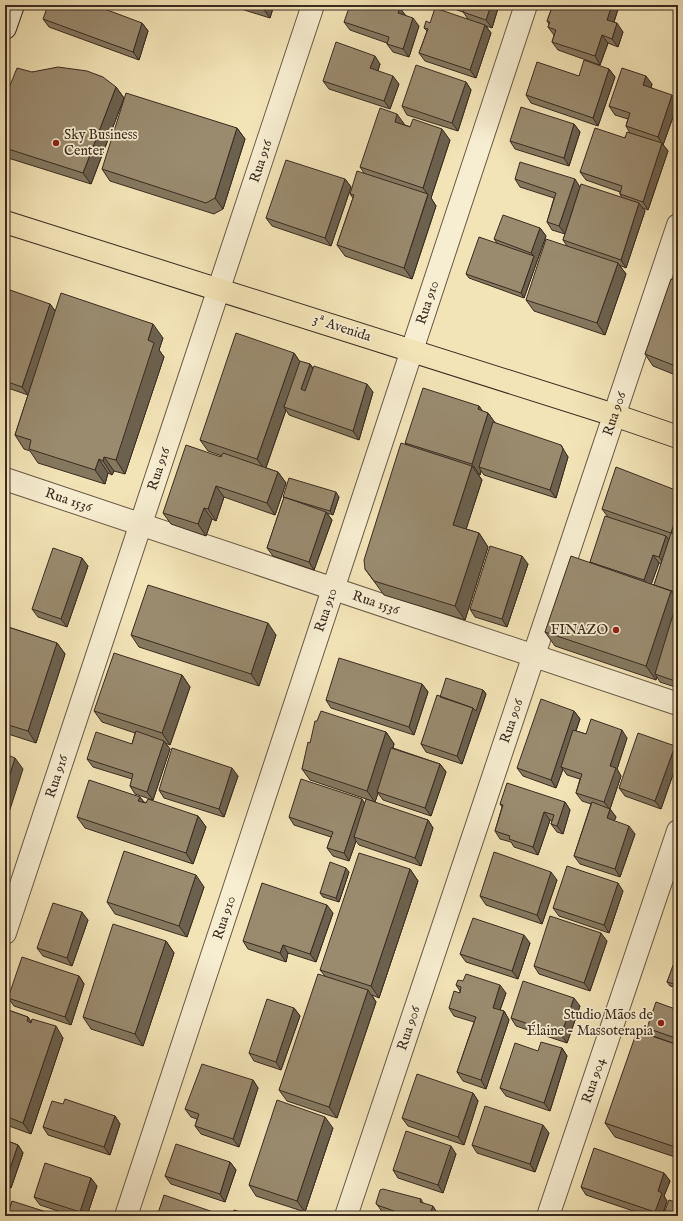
<svg xmlns="http://www.w3.org/2000/svg" width="683" height="1221" font-family="'IM FELL English',serif">
<style>
.lines{fill:none;stroke-linecap:round;stroke-linejoin:round}
.street-casing{stroke:#685946;stroke-width:24}
.secondary-casing{stroke:#3a2b21;stroke-width:24}
.primary-casing{stroke:#3a2b21;stroke-width:24}
.street{stroke:#f7edd0;stroke-width:22}
.secondary{stroke:#f7edd0;stroke-width:22}
.primary{stroke:#f3e4b7;stroke-width:22}
.wall{fill:#84785f;stroke:#3a2b21;fill-rule:evenodd}
.shaded-wall{fill:#6c614e;stroke:#3a2b21}
.building{fill:#9a8b6f;stroke:#3a2b21}
.poi-dot{fill:#8f2418;stroke:#f7edd0;stroke-width:1.5}
.labels{text-anchor:middle;dominant-baseline:central;stroke-width:3.5;stroke-linejoin:round;paint-order:stroke}
.poi-label{font-size:14px;fill:#3a2b21;stroke:#f7edd0;text-anchor:end}
.street-label{font-size:14px;fill:#3a2b21;stroke:#f7edd0}
</style>
<rect width="100%" height="100%" fill="#f3e4b7"/>
<filter id="stains"><feTurbulence type="fractalNoise" baseFrequency=".005" numOctaves="4"/><feColorMatrix values="0 0 0 0 .2 0 0 0 0 .09 0 0 0 0 .02 0 0 0 .5 -.17"/></filter>
<radialGradient id="worn" r=".72"><stop offset=".6" stop-color="#630" stop-opacity="0"/><stop offset="1" stop-color="#630" stop-opacity=".3"/></radialGradient>
<g class="lines">
<defs>
<g id="street">
<path id="s1" d="M5 479 678 704"/>
<path id="s2" d="M5 933 313 5"/>
<path id="s3" d="M126 1216 526 5"/>
<path id="s4" d="M346 1216 678 225"/>
<path id="s5" d="M548 1216 678 831"/>
</g>
<path id="secondary" d="M5 28 13 5"/>
<path id="primary" d="M5 222 614 415 678 437"/>
</defs>
<!-- street casing -->
<use href="#street" class="street-casing"/>
<!-- secondary casing -->
<use href="#secondary" class="secondary-casing"/>
<!-- primary casing -->
<use href="#primary" class="primary-casing"/>
<!-- street -->
<use href="#street" class="street"/>
<!-- secondary -->
<use href="#secondary" class="secondary"/>
<!-- primary -->
<use href="#primary" class="primary"/>
</g>
<!-- wall -->
<path class="wall" d="M238 5H274L270 18 241 9Z
M442 5H499L492 28 486 26 491 33 476 78 425 61 419 53 427 31 424 28 430 23 468 19 463 12Z
M553 5H618L619 6 614 22 623 32 618 47 608 43 600 65 558 50 552 42 554 35 548 27 549 24 547 21Z
M664 5H678V9Z
M400 8 405 15 419 26 409 57 393 52 387 44V43L350 30 344 22Z
M43 19 142 23 148 31 139 60 49 27Z
M380 64 378 71 399 84 390 109 329 89 323 81Z
M609 69 615 77 598 126 531 103 526 95 579 76Z
M32 72 116 87 124 98 91 184 5 157V98Z
M466 82 471 90 458 131 407 115 402 106Z
M652 84 651 88 678 103 663 145 668 151 648 210 643 208 645 211 626 268 619 265 626 274 605 335 534 311 526 300 567 246 563 240 565 234 552 230 547 222 554 198 520 187 515 179 580 187 622 198 620 194V192L586 180 580 172 630 133 626 126 628 119 615 115 609 106Z
M574 124 580 132 569 166 515 149 510 141Z
M405 125 450 140 431 198 436 206 412 279 345 256 337 245 353 198 350 194 364 173 360 167Z
M237 128 245 139 223 209 214 214 110 181 102 169Z
M345 179 351 187 331 246 272 226 266 218Z
M540 228 546 236 524 298 469 278 466 274 497 243 494 239Z
M678 281V376L653 366 645 354Z
M50 304 55 311 163 338 159 350 164 357 125 474 114 471 112 475 108 473 105 484 38 463 30 451 24 449 15 435 28 395 5 387V305Z
M294 353 300 362 310 364 313 368 373 392 359 440 289 415 286 410 266 468 278 472 286 483 275 515 224 497 216 521 212 519 206 536 171 524 163 513 221 457 222 456 208 451 200 440Z
M479 406 482 411 488 413 495 423 566 454 568 457 556 498 484 475 481 471 480 475 478 474 482 480 466 529 479 533 488 547 465 620 384 595 365 569 407 445 405 443Z
M678 491V599H677L678 601V688L660 682 657 677 656 680 555 646 545 632 591 563 590 562 608 517 602 509ZM659 563 661 564 654 585 651 584Z
M283 497H339L333 515 327 513 332 520 314 570 273 556 267 548 284 498Z
M528 564 507 627 475 617 470 609Z
M88 566 67 627 38 617 32 609Z
M5 626 57 643 65 654 36 743 5 733Z
M131 635H276L259 686 139 647Z
M182 675 190 687 170 745 165 743 170 749 153 800 135 794 130 786 132 779 93 767 87 759 132 744 135 733 102 722 94 711Z
M422 684 428 692 414 735 331 708 326 700Z
M483 690 486 694 462 764 426 752 421 744 440 697Z
M574 711 580 719 576 731 586 734 627 738 617 769 621 776 610 809 616 817 614 821 635 834 620 877 580 864 574 856 591 804 582 801 576 793 580 779 567 775 563 769 556 788 523 776 517 768Z
M386 732 394 744 393 748 440 764 446 772 431 816 383 800 378 793 375 802 310 780 302 769 310 743Z
M675 746 678 751V760L661 809 625 796 619 788Z
M238 776 224 817 164 798 159 790Z
M140 797 144 802 198 816 206 827 193 864 85 828 77 817Z
M565 802 570 810 563 834 557 832 551 824 552 821 550 820 538 855 514 847 511 842 500 839 495 831 502 807 500 804Z
M365 804 428 820 433 828 421 866 359 845 356 841 349 861 333 856 327 848 331 837 294 825 289 817Z
M410 869 418 881 379 998 372 995 376 1002 337 1118 287 1101 279 1090 325 976 320 970Z
M349 872 339 902 323 897 320 893Z
M557 880 542 924 486 905 480 896Z
M204 887 187 937 115 914 107 902Z
M623 891 609 933 559 916 553 908Z
M333 913 316 962 288 953 286 962 248 949 243 941Z
M88 920 72 966 43 956 37 948Z
M166 941 174 953 143 1046 91 1029 83 1017Z
M607 941 590 991 539 974 534 966Z
M530 943 518 979 466 962 460 954Z
M678 957V988L670 986 667 982Z
M79 976 84 984 71 1025 14 1006 8 998Z
M456 985 506 993 500 1010 504 1011 509 1020 486 1089 463 1081 457 1072 474 1022 454 1016 449 1008 460 993V991Z
M580 1006 567 1043 516 1026 511 1018Z
M294 1008 300 1016 281 1070 254 1061 249 1053Z
M5 1009 28 1017 31 1022 63 1038 31 1134 9 1126 5 1122V1123Z
M678 1010V1045L653 1036 647 1028Z
M678 1045V1158L615 1137 605 1123Z
M562 1048 567 1056 550 1111 506 1096 500 1088Z
M253 1080 258 1088 239 1147 201 1134 195 1126 197 1119 191 1117 185 1109Z
M473 1093 478 1101 464 1145 408 1126 402 1118Z
M63 1104 115 1116 120 1124 110 1155 48 1135 43 1127Z
M333 1128 305 1212 256 1196 249 1185Z
M549 1133 535 1172 477 1153 472 1145Z
M5 1140 18 1145 23 1153 11 1188 5 1186Z
M456 1154 443 1193 398 1178 393 1170Z
M230 1162 236 1170 225 1202 171 1184 165 1176Z
M664 1173 670 1181 664 1196 667 1201 662 1216H648L586 1195 581 1187Z
M97 1186 87 1216H73L40 1205 34 1197Z
M421 1199 423 1203 438 1214 437 1216H391L383 1213 376 1203Z"/>
<!-- shaded-wall -->
<path class="shaded-wall" d="M262 5H274L270 18 262 7Z
M491 5H499L492 28 486 20Z
M612 5H618L619 6 612 28 607 20Z
M400 8 406 16 398 13Z
M413 18 419 26 409 57 403 49Z
M142 23 148 31 139 60 133 52Z
M617 23 623 32 618 47 612 39Z
M485 25 491 33 476 78 470 70Z
M602 35 608 43 600 65 595 56Z
M375 56 380 64 376 76 370 68Z
M609 69 615 77 598 126 593 118Z
M393 76 399 84 390 109 384 101Z
M646 76 652 84 649 93 643 85Z
M466 82 471 90 458 131 452 123Z
M116 87 124 98 91 184 83 173Z
M672 95 678 103 663 145 658 137Z
M397 114 405 125 395 122Z
M574 124 580 132 569 166 564 158Z
M237 128 245 139 223 209 215 198Z
M442 129 450 140 431 198 436 206 412 279 404 268 428 195 423 188Z
M662 143 668 151 648 210 643 202Z
M345 179 351 187 331 246 325 238Z
M575 179 580 187 565 234 559 226Z
M639 203 645 211 626 268 621 260Z
M540 228 546 236 524 298 521 293 534 256 531 253Z
M618 263 626 274 605 335 597 323Z
M50 304 56 312 28 395 22 387Z
M153 324 163 338 159 350 164 357 125 474 116 460 148 340Z
M294 353 302 365 284 407 286 410 265 470 257 459Z
M310 364 315 372 306 397 301 389Z
M367 384 373 392 359 440 353 431Z
M479 406 487 417 478 409Z
M488 413 496 424 479 467 481 471 480 475 472 464Z
M561 445 568 457 556 498 550 490Z
M104 457 114 471 112 475 103 461Z
M99 459 108 473 105 484 95 470Z
M472 466 482 480 463 539 453 525Z
M278 472 286 483 275 515 267 503Z
M216 486 224 497 216 521 208 509Z
M336 492 339 497 333 515 330 511Z
M204 508 212 519 206 536 198 524Z
M678 511V530L675 529 678 533V538L671 533Z
M326 512 332 520 314 570 309 562Z
M479 533 488 547 465 620 455 606Z
M666 536 672 544 665 565 659 557Z
M653 555 659 563 650 588 644 580Z
M522 556 528 564 507 627 502 619Z
M82 558 88 566 67 627 61 619Z
M671 591 678 601V614L655 674 657 677 656 680 646 666Z
M268 623 276 635 259 686 251 674Z
M57 643 65 654 36 743 28 731Z
M182 675 190 687 170 745 162 733Z
M422 684 428 692 414 735 409 727Z
M483 690 486 694 462 764 457 756 473 708Z
M574 711 580 719 563 767H561L563 769 556 788 551 780Z
M622 730 627 738 617 769 621 776 610 809 616 817 612 826 607 818 610 810 604 802 610 766Z
M386 732 394 744 378 792H377L378 793 375 802 367 791Z
M164 741 170 749 153 800 147 792Z
M675 746 678 751V760L661 809 655 801Z
M15 758 23 769 5 825V790Z
M440 764 446 772 431 816 425 808Z
M232 768 238 776 224 817 219 809Z
M140 797 148 808 138 801Z
M362 799 367 807 354 837 356 841 349 861 344 853Z
M565 802 570 810 563 834 557 826Z
M544 812 550 820 538 855 533 847Z
M198 816 206 827 193 864 186 853Z
M428 820 433 828 421 866 415 858Z
M629 826 635 834 620 877 615 869Z
M346 868 349 872 339 902 336 898Z
M410 869 418 881 379 998 371 986Z
M551 872 557 880 542 924 537 915Z
M196 875 204 887 187 937 179 926Z
M618 883 623 891 609 933 604 925Z
M327 905 333 913 316 962 310 954Z
M82 912 88 920 72 966 67 958Z
M601 933 607 941 590 991 584 983Z
M524 935 530 943 518 979 512 971Z
M166 941 174 953 143 1046 135 1034Z
M283 945 288 953 286 962 280 953Z
M79 976 84 984 71 1025 65 1017Z
M500 985 506 993 498 1016 493 1008Z
M368 990 376 1002 337 1118 329 1107Z
M574 998 580 1006 567 1043 561 1035Z
M294 1008 300 1016 281 1070 276 1062Z
M504 1011 509 1020 486 1089 481 1080Z
M28 1017 36 1029 27 1021Z
M56 1026 63 1038 31 1134 23 1123Z
M562 1048 567 1056 550 1111 544 1103Z
M253 1080 258 1088 239 1147 233 1139Z
M473 1093 478 1101 464 1145 458 1137Z
M115 1116 120 1124 110 1155 104 1147Z
M325 1117 333 1128 305 1212 297 1201Z
M543 1125 549 1133 535 1172 530 1164Z
M18 1145 23 1153 11 1188 6 1180Z
M451 1146 456 1154 443 1193 438 1185Z
M230 1162 236 1170 225 1202 220 1194Z
M664 1173 670 1181 664 1196 667 1201 662 1216H658L655 1212 658 1191Z
M91 1178 97 1186 87 1216H83L80 1212Z
M5 1206 11 1214 10 1216H5Z
M433 1206 438 1214 437 1216H429Z"/>
<!-- building -->
<path class="building" d="M48 5H94L142 23 133 52 43 19Z
M350 5H390L400 8 398 13 413 18 403 49 387 44 389 37 344 22Z
M460 5H491L486 20 463 12 466 7Z
M553 5H612L607 20 617 23 612 39 602 35 595 56 552 42 556 30 548 27 550 22 547 21Z
M435 8 485 25 470 70 419 53 428 29 424 28 426 21 430 23Z
M336 42 375 56 370 68 393 76 384 101 323 81Z
M584 60 609 69 593 118 526 95 537 62 579 76Z
M416 65 466 82 452 123 402 106Z
M58 67 87 71 103 77 116 87 83 173 5 148V98L17 68 32 72Z
M622 68 646 76 643 85 672 95 658 137 626 126 630 113 609 106Z
M126 93 237 128 215 198 206 203 102 169Z
M521 107 574 124 564 158 510 141Z
M380 108 397 114 395 122 410 127 413 119 442 129 423 188 360 167Z
M595 128 625 138 627 132 662 143 643 202 620 194 622 186 580 172Z
M286 160 345 179 325 238 266 218Z
M520 162 575 179 559 226 547 222 556 193 515 179Z
M357 171 428 194 404 268 337 245 354 195 350 194Z
M581 184 639 203 621 260 563 240Z
M503 215 540 228 531 253 494 239Z
M479 237 534 256 521 293 466 274Z
M546 239 618 263 597 323 526 300Z
M671 279 678 281V367L645 354Z
M10 290 50 304 22 387 5 381V305Z
M61 293 153 324 148 340 154 343 116 460 104 457 103 461 99 459 95 470 29 449 31 440 15 435Z
M236 333 294 353 257 459 200 440Z
M300 361 310 364 301 389 305 391 314 366 367 384 353 431 284 407Z
M423 388 479 406 478 409 488 413 472 464 405 443Z
M493 422 561 445 563 449 550 490 479 467Z
M401 443 472 466 453 525 479 533 455 606 374 581 365 569 364 560Z
M186 445 221 457 223 453 278 472 267 503 216 486 208 509 204 508 198 524 163 513Z
M616 467 678 491V511L671 533 602 509Z
M289 478 336 492 330 511 283 497Z
M284 497 326 512 309 562 267 548Z
M605 516 666 536 659 557 653 555 644 580 590 562Z
M678 522V530L675 529Z
M671 533 678 535V593L654 585Z
M490 546 522 556 502 619 470 609Z
M53 548 82 558 61 619 32 609Z
M571 556 671 591 646 666 545 632Z
M148 585 268 623 251 674 131 635Z
M676 605H678V682L655 674Z
M5 626 57 643 28 731 5 724Z
M114 653 182 675 162 733 94 711Z
M339 658 422 684 409 727 326 700Z
M446 678 483 690 476 711 473 708 440 697Z
M437 695 473 708 457 756 421 744Z
M541 699 574 711 551 780 517 768Z
M321 711 386 732 367 791 302 769 308 742 310 743 315 721H317Z
M591 719 622 730 610 766 616 768 604 802 576 793 582 774 561 767 573 730 586 734Z
M136 731 164 741 147 792 130 786 133 774 87 759 96 732 132 744Z
M638 733 675 746 655 801 619 788Z
M172 748 232 768 219 809 159 790Z
M391 748 440 764 425 808 377 792Z
M5 754 15 758 5 790Z
M301 779 362 799 344 853 327 848 333 832 289 817Z
M89 780 140 797 138 801 146 803 148 799 198 816 186 853 77 817Z
M507 783 565 802 557 826 551 824 554 815 544 812 533 847 509 839 510 836 495 831 503 805 500 804Z
M366 799 428 820 415 858 354 837Z
M592 802 610 809 607 818 629 826 615 869 574 856Z
M124 851 196 875 179 926 107 902Z
M494 852 551 872 537 915 480 896Z
M359 853 410 869 371 986 320 970Z
M330 862 346 868 336 898 320 893Z
M567 866 618 883 604 925 553 908Z
M262 883 327 905 310 954 283 945 280 953 243 941Z
M53 903 82 912 67 958 37 948Z
M550 916 601 933 584 983 534 966Z
M473 918 524 935 512 971 460 954Z
M113 924 166 941 135 1034 83 1017Z
M22 957 79 976 65 1017 8 998Z
M676 957H678V985L667 982Z
M318 974 368 990 329 1107 279 1090Z
M466 974 500 985 493 1008 504 1011 481 1080 457 1072 476 1017 449 1008 454 991 460 993 461 987 456 985 458 980 463 981Z
M523 981 574 998 561 1035 511 1018Z
M267 999 294 1008 276 1062 249 1053Z
M656 1002 678 1010V1039L647 1028Z
M5 1009 28 1017 27 1021 31 1023 32 1019 56 1026 23 1123 5 1116Z
M637 1031 678 1045V1148L605 1123Z
M541 1042 562 1048 544 1103 500 1088 515 1043 538 1051Z
M202 1064 253 1080 233 1139 195 1126 199 1114 185 1109Z
M417 1074 473 1093 458 1137 402 1118Z
M65 1099 115 1116 104 1147 43 1127 52 1101 63 1104Z
M277 1100 325 1117 297 1201 249 1185Z
M485 1106 543 1125 530 1164 472 1145Z
M406 1131 451 1146 438 1185 393 1170Z
M5 1140 18 1145 6 1180H5Z
M176 1144 230 1162 220 1194 165 1176Z
M594 1148 664 1173 658 1191 662 1193 655 1212 581 1187Z
M45 1163 91 1178 80 1212 34 1197Z
M383 1189 421 1199 420 1202 433 1206 429 1216H392L394 1211 377 1205 376 1203 380 1190Z
M164 1195 216 1213 215 1216H157Z
M669 1200 678 1203V1216H663Z
M12 1201 59 1216H7Z
M234 1210 253 1216H232Z
M453 1212 464 1216H451Z
M374 1214 382 1216H371L372 1215Z"/>
<!-- markers -->
<g class="poi-dot">
<circle cx="56" cy="143" r="4"/>
<circle cx="616" cy="630" r="4"/>
<circle cx="661" cy="1023" r="4"/>
</g>
<g class="labels">
<!-- poi labels -->
<g class="poi-label">
<text x="64" y="135" text-anchor="start">Sky Business<tspan x="64" dy="16">Center</tspan></text>
<text x="608" y="630">FINAZO</text>
<text x="653" y="1015">Studio Mãos de<tspan x="653" dy="16">Élaine - Massoterapia</tspan></text>
</g>
<!-- street labels -->
<g class="street-label">
<text stroke="none"><textPath href="#s2" startOffset="813">Rua 916</textPath></text>
<text stroke="none"><textPath href="#s3" startOffset="962">Rua 910</textPath></text>
<text transform="translate(342 328) rotate(18)">3ª Avenida</text>
<text stroke="none"><textPath href="#s4" startOffset="846">Rua 906</textPath></text>
<text stroke="none"><textPath href="#s2" startOffset="489">Rua 916</textPath></text>
<text stroke="none"><textPath href="#s1" startOffset="67">Rua 1536</textPath></text>
<text stroke="none"><textPath href="#s1" startOffset="391">Rua 1536</textPath></text>
<text stroke="none"><textPath href="#s3" startOffset="638">Rua 910</textPath></text>
<text stroke="none"><textPath href="#s4" startOffset="522">Rua 906</textPath></text>
<text stroke="none"><textPath href="#s2" startOffset="165">Rua 916</textPath></text>
<text stroke="none"><textPath href="#s3" startOffset="314">Rua 910</textPath></text>
<text stroke="none"><textPath href="#s4" startOffset="198">Rua 906</textPath></text>
<text stroke="none"><textPath href="#s5" startOffset="143">Rua 904</textPath></text>
</g>
</g>
<!-- margin -->
<rect width="683" height="1221" fill="none" stroke="#f3e4b7" stroke-width="20"/>
<rect x="6" y="6" width="671" height="1209" fill="none" stroke="#3a2b21" stroke-width="2"/>
<rect x="10" y="10" width="663" height="1201" fill="none" stroke="#3a2b21"/>
<rect width="100%" height="100%" filter="url(#stains)"/>
<rect width="100%" height="100%" fill="url(#worn)"/>
</svg>
